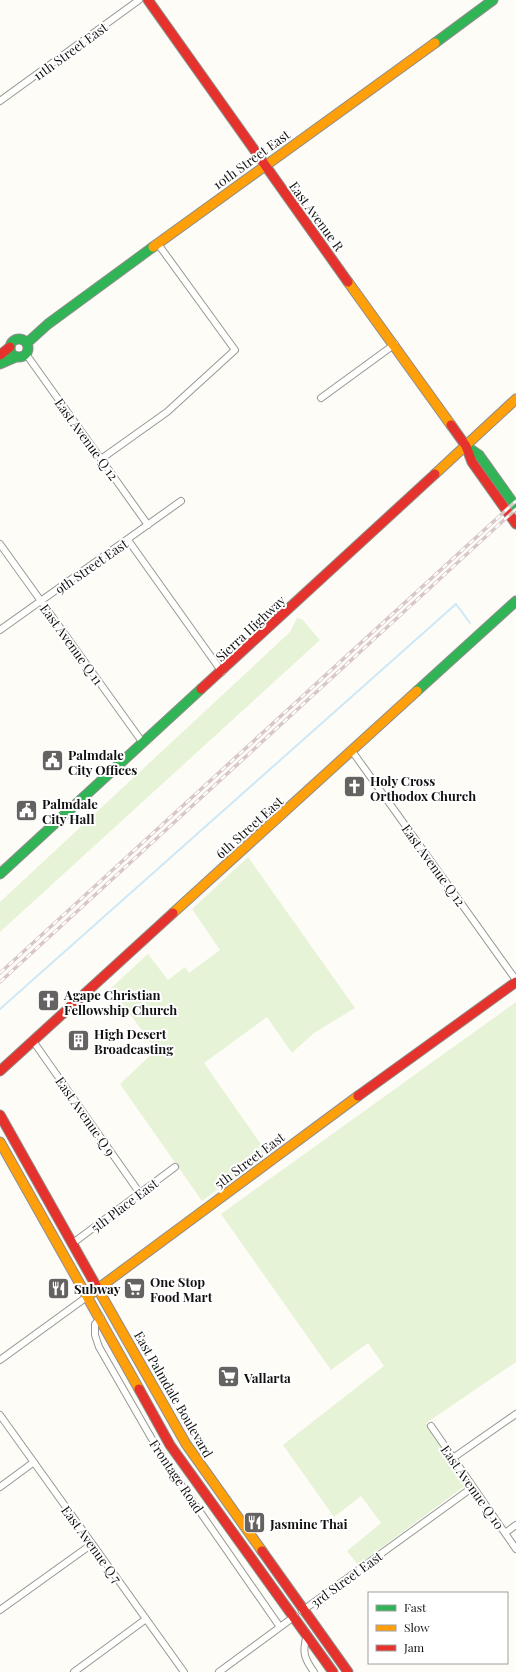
<svg xmlns="http://www.w3.org/2000/svg" width="516" height="1672" font-family="'Playfair Display',serif">
<style>
.green{fill:#e7f3d7}
.lines{fill:none;stroke-linecap:round;stroke-linejoin:round}
.stream{stroke:#cde8f7;stroke-width:2}
.street-casing{stroke:#979795;stroke-width:8}
.fast-casing{stroke:#8e8d8b;stroke-width:11}
.slow-casing{stroke:#8e8d8b;stroke-width:11}
.jam-casing{stroke:#8e8d8b;stroke-width:11}
.street{stroke:#fffffe;stroke-width:6}
.fast{stroke:#30b455;stroke-width:9}
.slow{stroke:#ff9f0a;stroke-width:9}
.jam{stroke:#e5322d;stroke-width:9}
.rail-casing{stroke:#d9c6c7;stroke-width:3.5}
.rail{stroke:#fff;stroke-width:2;stroke-dasharray:6;stroke-linecap:butt}
.labels{text-anchor:middle;dominant-baseline:central;stroke-width:4;stroke-linejoin:round;paint-order:stroke}
.street-label{font-size:13px;fill:#111;stroke:#fff}
.poi-label{font-size:13px;font-weight:bold;fill:#111;stroke:#fff;text-anchor:start}
</style>
<rect width="100%" height="100%" fill="#fdfcf7"/>
<!-- green -->
<path class="green" d="M297 618 302 619 320 640 0 932V902L290 632Z
M248 857 355 1008 314 1033 292 1053 267 1017 204 1063 267 1153 202 1201 120 1084 156 1050 111 988 148 954 168 980 185 967 189 973 220 950 192 909Z
M516 1002V1362L426 1423 466 1485 358 1565 347 1551 381 1523 361 1496 334 1517 283 1445 384 1366 368 1343 331 1370 221 1214Z"/>
<g class="lines">
<!-- stream -->
<path class="stream" d="M0 1009 456 604 470 623"/>
<defs>
<path id="street" d="M0 101 139 0
M26 354 148 525
M321 398 395 344
M101 459 167 412 235 350 158 244
M128 540 222 672
M0 544 143 743
M0 630 181 501
M352 751 516 980
M33 1041 139 1192
M73 1243 175 1167
M101 1318 95 1324V1335L99 1347 164 1460 280 1627
M0 1360 88 1296
M0 1415 184 1672
M431 1426 516 1549
M453 1458 516 1414
M0 1487 34 1462
M505 1533 516 1525
M0 1610 92 1544
M302 1611 473 1487
M307 1635C302 1652 304 1658 314 1672
M74 1672 146 1619
M219 1672 295 1616"/>
<path id="fast" d="M435 43 493 0
M10 348a9 9 0 1 1 18 0a9 9 0 1 1-18 0Z
M27 343 48 324 153 247
M0 364 16 357
M466 446 479 455 516 507
M417 691 516 601
M0 874 201 689"/>
<path id="slow" d="M153 247 435 43
M348 282 451 425
M435 474 516 399
M173 913 417 691
M0 1142 139 1389
M99 1291 186 1444 262 1551
M88 1296 358 1096"/>
<path id="jam" d="M148 0 348 282
M0 355 10 347
M451 425 466 446 472 462 516 524
M201 689 435 474
M0 1071 173 913
M358 1096 516 982
M0 1115 99 1291
M139 1389 170 1445 333 1672
M262 1551 348 1672"/>
</defs>
<!-- street casing -->
<use href="#street" class="street-casing"/>
<!-- fast casing -->
<use href="#fast" class="fast-casing"/>
<!-- slow casing -->
<use href="#slow" class="slow-casing"/>
<!-- jam casing -->
<use href="#jam" class="jam-casing"/>
<!-- street -->
<use href="#street" class="street"/>
<!-- fast -->
<use href="#fast" class="fast"/>
<!-- slow -->
<use href="#slow" class="slow"/>
<!-- jam -->
<use href="#jam" class="jam"/>
<defs>
<path id="rail" d="M0 973 516 501
M0 982 516 509"/>
</defs>
<!-- rail casing -->
<use href="#rail" class="rail-casing"/>
<!-- rail -->
<use href="#rail" class="rail"/>
</g>
<!-- icons -->
<defs>
<symbol id="civic-square" viewBox="-11 -11 22 22"><rect x="-9" y="-9" width="18" height="18" rx="4" fill="#646362" stroke="#fff"/><path d="M-.6-6.5H3V-4.5H.6V-3L4-1V1h2V6H-6V1h2V-1L-.6-3ZM-1.2 2.5V6h2.4V2.5Z" fill="#fff"/></symbol>
<symbol id="church-square" viewBox="-11 -11 22 22"><rect x="-9" y="-9" width="18" height="18" rx="4" fill="#646362" stroke="#fff"/><path d="M-1.2-6h2.4v3.5h3.3v2.4h-3.3V6h-2.4V-.1h-3.3v-2.4h3.3Z" fill="#fff"/></symbol>
<symbol id="building-square" viewBox="-11 -11 22 22"><rect x="-9" y="-9" width="18" height="18" rx="4" fill="#646362" stroke="#fff"/><path d="M-4-6H4V6H1V3H-1V6H-4ZM-2.5-4.3h1.7v1.8h-1.7ZM.8-4.3h1.7v1.8H.8ZM-2.5-1h1.7V.8h-1.7ZM.8-1h1.7V.8H.8Z" fill="#fff"/></symbol>
<symbol id="restaurant-square" viewBox="-11 -11 22 22"><rect x="-9" y="-9" width="18" height="18" rx="4" fill="#646362" stroke="#fff"/><path d="M-5-6h1v4h1v-4h1v4h1v-4h1v5L-1.5 .5V6h-2V.5L-5-1ZM5-6V6H3V1.5H1.5Q1.5-4 5-6Z" fill="#fff"/></symbol>
<symbol id="supermarket-square" viewBox="-11 -11 22 22"><rect x="-9" y="-9" width="18" height="18" rx="4" fill="#646362" stroke="#fff"/><path d="M-6-5.5h2.5l.6 2H6L4.5 2H-2.5L-4.4-4H-6ZM-1.5 3.2a1.3 1.3 0 1 0 .1 0ZM3 3.2a1.3 1.3 0 1 0 .1 0Z" fill="#fff"/></symbol>
</defs>
<g fill-rule="evenodd">
<use href="#civic-square" x="40" y="748" width="25" height="25"/>
<use href="#church-square" x="342" y="774" width="25" height="25"/>
<use href="#civic-square" x="14" y="798" width="25" height="25"/>
<use href="#church-square" x="36" y="988" width="25" height="25"/>
<use href="#building-square" x="66" y="1028" width="25" height="25"/>
<use href="#restaurant-square" x="46" y="1276" width="25" height="25"/>
<use href="#supermarket-square" x="122" y="1276" width="25" height="25"/>
<use href="#supermarket-square" x="216" y="1364" width="25" height="25"/>
<use href="#restaurant-square" x="242" y="1510" width="25" height="25"/>
</g>
<g class="labels">
<!-- street labels -->
<g class="street-label">
<text transform="translate(70 51) rotate(-36)">11th Street East</text>
<text transform="translate(251 159) rotate(-36)">10th Street East</text>
<text transform="translate(317 216) rotate(54)">East Avenue R</text>
<text transform="translate(87 439) rotate(54)">East Avenue Q 12</text>
<text transform="translate(91 566) rotate(-35)">9th Street East</text>
<text transform="translate(250 628) rotate(-43)">Sierra Highway</text>
<text transform="translate(72 644) rotate(54)">East Avenue Q 11</text>
<text transform="translate(249 827) rotate(-42)">6th Street East</text>
<text transform="translate(434 865) rotate(54)">East Avenue Q 12</text>
<text transform="translate(86 1116) rotate(55)">East Avenue Q 9</text>
<text transform="translate(249 1160) rotate(-37)">5th Street East</text>
<text transform="translate(124 1205) rotate(-37)">5th Place East</text>
<text transform="translate(174 1394) rotate(60)">East Palmdale Boulevard</text>
<text transform="translate(177 1476) rotate(56)">Frontage Road</text>
<text transform="translate(473 1487) rotate(55)">East Avenue Q 10</text>
<text transform="translate(92 1544) rotate(54)">East Avenue Q 7</text>
<text transform="translate(346 1579) rotate(-36)">3rd Street East</text>
</g>
<!-- poi labels -->
<g class="poi-label">
<text x="68" y="754">Palmdale<tspan x="68" dy="15">City Offices</tspan></text>
<text x="370" y="780">Holy Cross<tspan x="370" dy="15">Orthodox Church</tspan></text>
<text x="42" y="803">Palmdale<tspan x="42" dy="15">City Hall</tspan></text>
<text x="64" y="994">Agape Christian<tspan x="64" dy="15">Fellowship Church</tspan></text>
<text x="94" y="1033">High Desert<tspan x="94" dy="15">Broadcasting</tspan></text>
<text x="150" y="1281">One Stop<tspan x="150" dy="15">Food Mart</tspan></text>
<text x="74" y="1288">Subway</text>
<text x="244" y="1377">Vallarta</text>
<text x="270" y="1523">Jasmine Thai</text>
</g>
</g>
<!-- legend -->
<rect x="368" y="1592" width="140" height="72" fill="#ffffff" stroke="#a0a0a0"/>
<rect x="376" y="1605" width="20" height="6" fill="#30b455" stroke="#a0a0a0"/>
<text x="404" y="1612" font-size="12" fill="#111111">Fast</text>
<rect x="376" y="1625" width="20" height="6" fill="#ff9f0a" stroke="#a0a0a0"/>
<text x="404" y="1632" font-size="12" fill="#111111">Slow</text>
<rect x="376" y="1645" width="20" height="6" fill="#e5322d" stroke="#a0a0a0"/>
<text x="404" y="1652" font-size="12" fill="#111111">Jam</text>
</svg>
